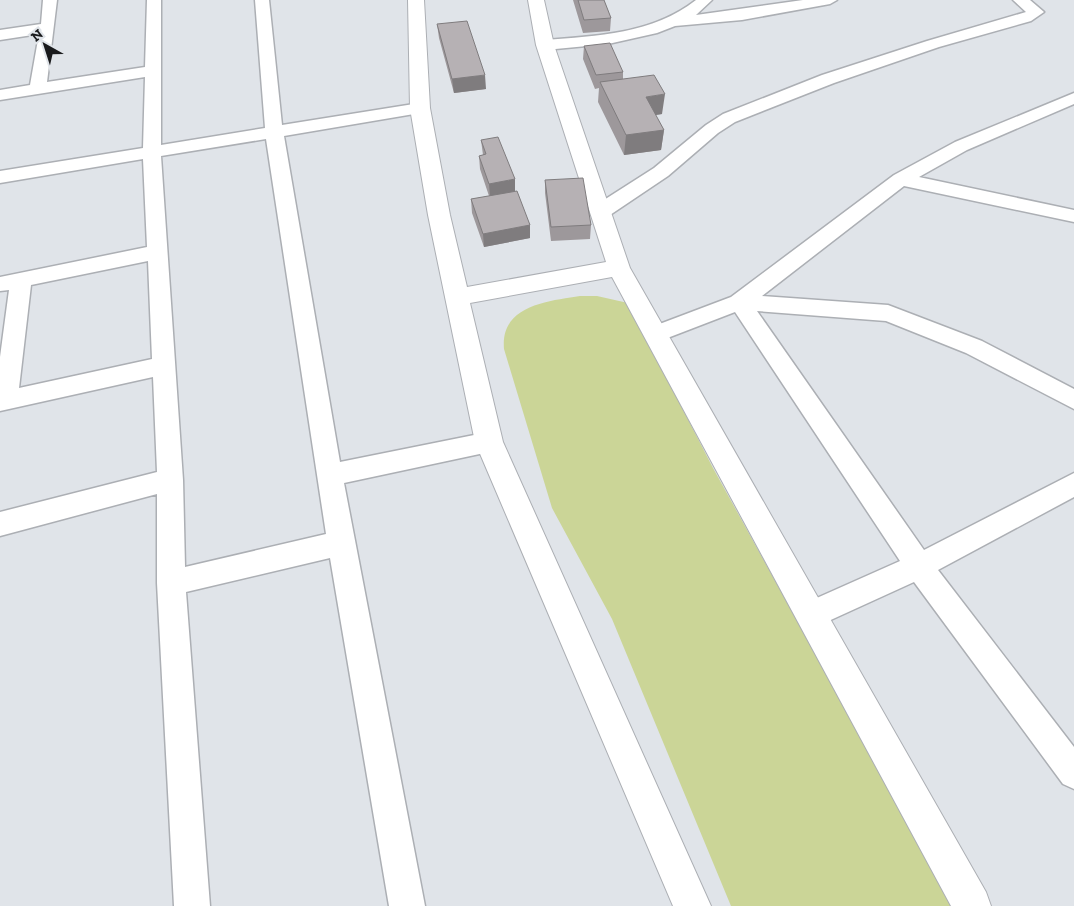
<svg xmlns="http://www.w3.org/2000/svg" width="1074" height="906" font-family="'Zilla Slab',serif">
<style>
.green{fill:#cbd597}
.lines{fill:none;stroke-linecap:round;stroke-linejoin:round}
.minor-casing{stroke:#acafb4;stroke-width:3}
.trunk-casing{stroke:#acafb4;stroke-width:2}
.minor{fill:#fff;fill-rule:evenodd}
.trunk{fill:#fff;fill-rule:evenodd}
.wall{fill:#9d989b}
.shaded-wall{fill:#7f7c7e}
.building{fill:#b6b1b4;stroke:#7f7c7e}
</style>
<rect width="100%" height="100%" fill="#e0e4e9"/>
<!-- green -->
<path class="green" d="M580 296H597L628 303 713 468 954 906H731L612 619 552 508 504 349C500 305 549 301 580 296Z"/>
<g class="lines">
<defs>
<path id="minor" d="M43 0H57L47 82 145 67 147 0H161V145L265 128 255 0H269L282 125 420 103 426 104 429 108 426 112 420 113 284 136 340 462 489 432 498 435 501 442 498 449 489 452 344 483 425 906H389L330 558 186 592 210 906H174L157 583V494L0 536V512L157 472 153 377 0 411V357L9 290 0 291V277L147 247 143 159 0 183V171L143 148 145 77 0 100V90L30 85 39 34 0 40V30L41 24ZM266 139 326 534 185 567 183 480 161 156ZM148 261 152 359 19 388 31 285Z
M696 0H712L696 15 803 0H837L830 4 742 20 675 26 657 33 608 44 545 50 537 45 545 40C597 36 653 34 696 0Z
M1013 0H1030L1044 12 1031 21 939 47 834 83 735 122 718 133 668 176 607 217 600 218 593 217 590 212 593 207 654 168 706 125 723 114 822 75 927 41 1026 12Z
M1074 93V104L967 150 919 177 1074 210V222L904 186 762 296 888 305 982 341 1074 389V409L966 353 886 321 757 311 924 550 1074 473V497L938 570 1074 747V789L1063 784 914 582 811 629 801 625 797 615 801 605 900 561 735 312 657 342 649 340 646 334 649 328 731 297 894 175 955 142Z"/>
<path id="trunk" d="M408 0H424L430 108 450 215 467 287 606 262 536 45 528 0H544L554 45 630 268 986 892 991 906H951L612 277 470 303 503 442 711 906H673L475 442 428 215 410 108Z"/>
</defs>
<!-- minor casing -->
<use href="#minor" class="minor-casing"/>
<!-- trunk casing -->
<use href="#trunk" class="trunk-casing"/>
<!-- minor -->
<use href="#minor" class="minor"/>
<!-- trunk -->
<use href="#trunk" class="trunk"/>
</g>
<!-- wall -->
<path class="wall" d="M573 0H604L611 18 610 31 583 33Z
M437 24 486 89 454 93 439 38Z
M584 46 623 72V79L662 114 655 115 664 130 661 150 624 155 598 102 599 88 595 89 583 59Z
M481 140 515 192 530 225V238L484 247 472 213 471 199 489 196 480 169 479 156 483 155Z
M545 180 591 225 590 239 551 241 545 193Z"/>
<!-- shaded-wall -->
<path class="shaded-wall" d="M485 75 486 89 454 93 452 79Z
M665 94 662 114 643 117 646 97Z
M664 130 661 150 624 155 626 135Z
M515 179V193L490 197 489 184Z
M530 225V238L484 247 483 234Z"/>
<!-- building -->
<path class="building" d="M578 0H604L611 18 584 20Z
M467 21 485 75 452 79 437 24Z
M610 43 623 72 596 75 584 46Z
M654 75 665 94 646 97 664 130 626 135 600 82Z
M498 137 515 179 489 184 479 156 486 154 481 140Z
M583 178 591 225 551 227 545 180Z
M517 191 530 225 483 234 471 199Z"/>
<!-- north arrow -->
<g transform="translate(45 45) rotate(321)" stroke="#e0e4e9" stroke-width="4" paint-order="stroke">
<path d="M0-4L9 19L0 12L-9 19Z" fill="#191a1c"/>
<text y="-8" font-size="14" font-weight="bold" text-anchor="middle" fill="#191a1c">N</text>
</g>
</svg>
